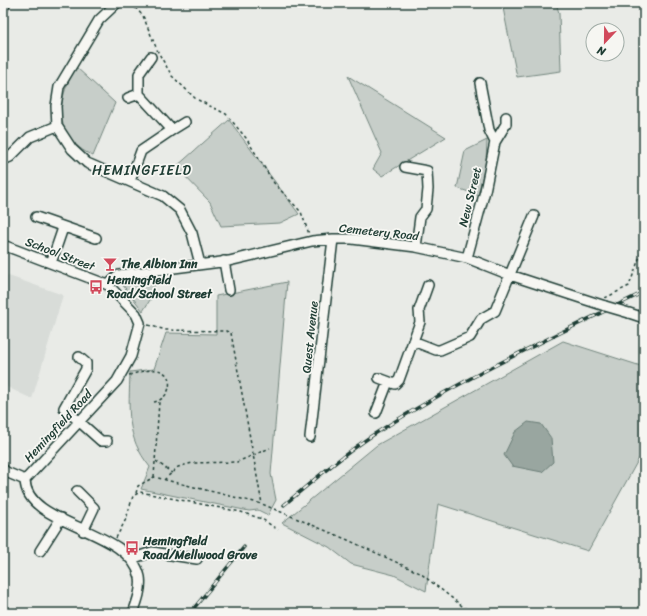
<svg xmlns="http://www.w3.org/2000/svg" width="647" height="616" font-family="Sriracha,sans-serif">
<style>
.built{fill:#d8dcd8}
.green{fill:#c7cec9;stroke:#73867e}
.water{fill:#99a6a0;stroke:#687c75}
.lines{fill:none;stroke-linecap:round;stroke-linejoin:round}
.minor-casing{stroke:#1f3d34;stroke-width:12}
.path{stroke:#1f3d34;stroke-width:1.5;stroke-dasharray:3 3;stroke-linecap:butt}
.minor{stroke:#f6f6f2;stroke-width:9}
.rail-casing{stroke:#1f3d34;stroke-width:3.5}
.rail{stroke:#f6f6f2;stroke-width:2;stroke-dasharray:6;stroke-linecap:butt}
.minor-bridge-casing{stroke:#1f3d34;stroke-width:12;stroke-linecap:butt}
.minor-bridge{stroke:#f6f6f2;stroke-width:9}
.labels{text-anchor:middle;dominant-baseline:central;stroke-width:3.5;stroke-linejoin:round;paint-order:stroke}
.street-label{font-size:12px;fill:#1f3d34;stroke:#f6f6f2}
.poi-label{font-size:12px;font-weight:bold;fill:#1f3d34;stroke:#f6f6f2;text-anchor:start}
.quarter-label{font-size:14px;letter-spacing:1px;fill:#1f3d34;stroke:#f6f6f2}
</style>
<rect width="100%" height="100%" fill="#e9ebe7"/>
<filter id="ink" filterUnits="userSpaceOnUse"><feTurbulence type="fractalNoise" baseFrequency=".025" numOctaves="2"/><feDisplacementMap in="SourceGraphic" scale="8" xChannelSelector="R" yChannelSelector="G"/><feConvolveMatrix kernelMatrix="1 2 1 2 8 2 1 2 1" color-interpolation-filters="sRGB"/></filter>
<g filter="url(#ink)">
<!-- built -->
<path class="built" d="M3 274 63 295 32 399 3 385Z"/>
<!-- green -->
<path class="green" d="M502 3H556L559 13 561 71 517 77Z
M76 67 115 103 93 156C52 136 56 101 76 67Z
M348 76 446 137 382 176 373 169 382 153Z
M229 120 299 214 280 223 221 226 210 202 176 167Z
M487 140 486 162 478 195 457 188 465 151Z
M157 277 150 300 143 311 122 284 134 282V279Z
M287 282 271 474 276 500 268 515 258 510 249 511 141 489 150 467C125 436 129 410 130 372L154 369 166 333 216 334V296Z
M563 341 644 367V452L642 453 588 551 438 504 426 591 394 575 351 564 329 547 282 523 377 445Z"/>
<!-- water -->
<path class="water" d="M528 422 541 424 551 438 553 462 542 472 512 466 504 455 515 432Z"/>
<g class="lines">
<defs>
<path id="minor" d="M117 3 99 20 59 87 56 106 57 126 72 149 87 163 163 196 180 210 192 233 200 264
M3 8 5 3
M480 83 489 130 495 142
M128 98 139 94
M172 130 185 122
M3 160 10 157 30 137 57 126
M405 167 427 171 428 189 426 209 420 217 416 247
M130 181 141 151 172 130 139 94V74L151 57
M36 217 96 238
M3 245 108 285 136 314 140 323 131 356 117 381 25 480C26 527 129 527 140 577 142 589 137 602 133 613
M467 258 485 191 495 142 506 124V117
M224 261 229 290
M51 263 63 228
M108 285 119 275 229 261 312 241 333 239H352L416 247 467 258 510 275 605 306
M629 313 644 318
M413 341 436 350H440L470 337 481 319 495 311 534 216
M79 357 86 363V369L64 408 101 441H107
M379 378 395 384 399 380 420 322 419 310 428 285
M376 413 388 382
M310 437 333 239
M3 469 6 472 25 480
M77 491 94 508 83 531
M40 551 61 518
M131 559 152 552 197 559"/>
</defs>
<!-- minor casing -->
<use href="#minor" class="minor-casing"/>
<!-- path -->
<path class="path" d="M131 3 143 16 158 52 172 76 196 99 226 114 246 138 274 183 301 212 309 234
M605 298 629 286 644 245
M148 325 166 330 226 331 231 333 262 504
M129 375C137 373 148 369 157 370 175 372 173 398 154 402
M156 461 172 473
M154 477 159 402
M164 480 178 467 192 463 237 462 270 448
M136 493 138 486 154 477 262 504 348 540 420 573 471 613
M116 538 126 519 133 496 140 492 241 512 262 519 278 530"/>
<!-- minor -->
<use href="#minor" class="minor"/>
<defs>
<path id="rail" d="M284 505C313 481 341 456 373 435 459 380 552 337 644 292
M190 613 244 547"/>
</defs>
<!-- rail casing -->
<use href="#rail" class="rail-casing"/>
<!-- rail -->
<use href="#rail" class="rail"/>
<defs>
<path id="minor-bridge" d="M605 306 629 313"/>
</defs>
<!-- minor-bridge casing -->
<use href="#minor-bridge" class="minor-bridge-casing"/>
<!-- minor-bridge -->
<use href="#minor-bridge" class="minor-bridge"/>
</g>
</g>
<!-- icons -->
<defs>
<symbol id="bar-bare" viewBox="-9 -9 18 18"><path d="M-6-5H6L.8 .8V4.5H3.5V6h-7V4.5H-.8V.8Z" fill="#d1495b" stroke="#f6f6f2" stroke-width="2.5" paint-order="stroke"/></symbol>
<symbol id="bus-bare" viewBox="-9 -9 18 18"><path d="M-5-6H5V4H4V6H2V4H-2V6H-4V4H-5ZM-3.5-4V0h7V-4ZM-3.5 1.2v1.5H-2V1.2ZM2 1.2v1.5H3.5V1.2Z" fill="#d1495b" stroke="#f6f6f2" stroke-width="2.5" paint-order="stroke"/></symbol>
</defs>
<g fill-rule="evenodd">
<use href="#bar-bare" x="100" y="254" width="20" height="20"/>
<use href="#bus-bare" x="86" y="277" width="20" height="20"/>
<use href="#bus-bare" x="122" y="538" width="20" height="20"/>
</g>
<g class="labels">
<!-- street labels -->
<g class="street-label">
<text transform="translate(470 197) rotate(-76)">New Street</text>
<text transform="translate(379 232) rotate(6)">Cemetery Road</text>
<text transform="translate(60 254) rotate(21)">School Street</text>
<text transform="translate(310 337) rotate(-84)">Quest Avenue</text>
<text transform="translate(58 426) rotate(-47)">Hemingfield Road</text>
</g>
<!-- poi labels -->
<g class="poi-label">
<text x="121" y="264">The Albion Inn</text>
<text x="107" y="280">Hemingfield<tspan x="107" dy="14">Road/School Street</tspan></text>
<text x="143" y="541">Hemingfield<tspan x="143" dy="14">Road/Mellwood Grove</tspan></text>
</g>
<!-- quarter labels -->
<g class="quarter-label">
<text x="142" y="170">HEMINGFIELD</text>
</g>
</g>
<!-- margin -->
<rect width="647" height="616" fill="none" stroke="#f6f6f2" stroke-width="16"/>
<rect x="8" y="8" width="631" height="600" fill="none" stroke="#1f3d34" stroke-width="1.5" filter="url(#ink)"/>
<!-- north arrow -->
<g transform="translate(605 42) rotate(202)"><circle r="19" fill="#f6f6f2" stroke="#a0aca6"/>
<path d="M0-3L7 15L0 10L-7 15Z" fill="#d1495b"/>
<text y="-6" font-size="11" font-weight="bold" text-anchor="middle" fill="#1f3d34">N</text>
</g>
</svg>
